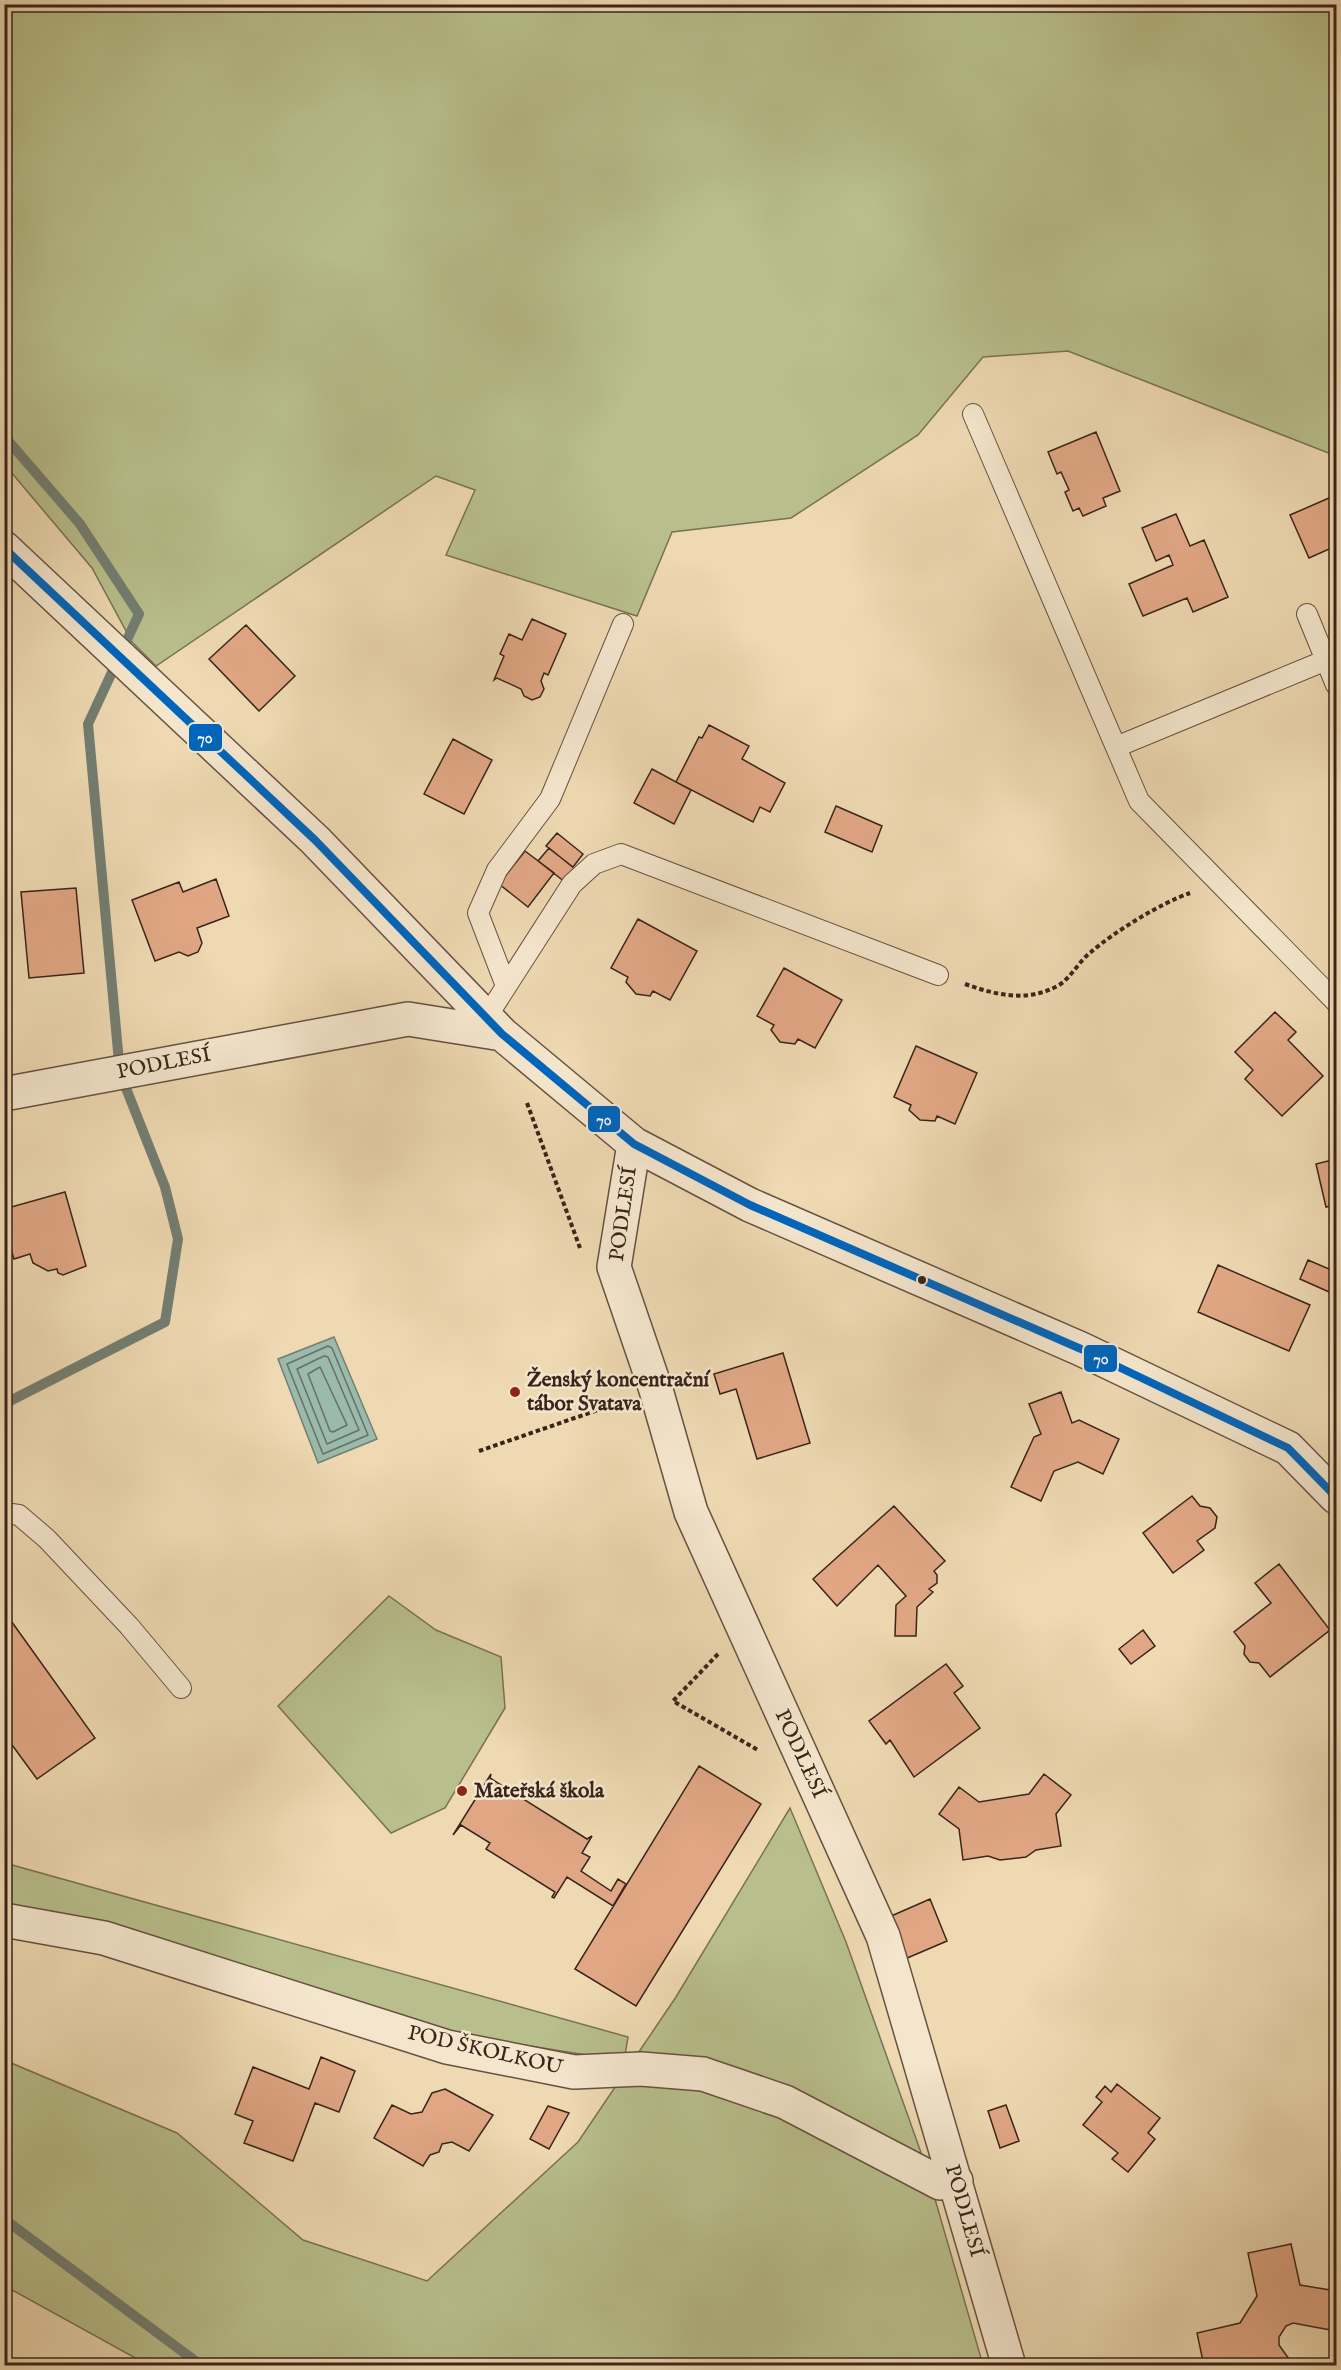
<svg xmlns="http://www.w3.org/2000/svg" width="1341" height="2370" font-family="'IM FELL English',serif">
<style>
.green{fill:#b8bf8c;stroke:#797253;stroke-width:1.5}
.water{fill:#99baac;stroke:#737e72;stroke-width:1.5}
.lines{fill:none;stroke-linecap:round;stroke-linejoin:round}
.shore{stroke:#6a6f63;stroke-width:1.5}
.stream{stroke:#737e72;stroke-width:10}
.building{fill:#e1a785;stroke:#3a241a;stroke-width:1.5}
.service-casing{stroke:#675140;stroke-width:22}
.minor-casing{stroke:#675140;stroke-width:36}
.path{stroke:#3a241a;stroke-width:4;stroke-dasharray:4.5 3;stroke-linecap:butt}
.service{stroke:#f4e6cd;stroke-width:20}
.minor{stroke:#f4e6cd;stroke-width:33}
.bus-1-casing{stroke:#f4e6cd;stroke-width:12}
.bus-1{stroke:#0065bd;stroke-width:8}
.bus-dot{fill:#3a241a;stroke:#f4e6cd;stroke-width:2}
.poi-dot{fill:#8f2418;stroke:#f4e6cd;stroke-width:2}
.labels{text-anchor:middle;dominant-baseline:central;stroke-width:5;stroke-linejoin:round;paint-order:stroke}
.street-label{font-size:21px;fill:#3a241a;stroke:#f4e6cd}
.poi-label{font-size:21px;font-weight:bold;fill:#3a241a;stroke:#f4e6cd;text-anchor:start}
.line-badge{stroke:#f4e6cd;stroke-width:2}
.badge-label{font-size:16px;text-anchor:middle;font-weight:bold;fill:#fff}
</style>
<rect width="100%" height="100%" fill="#eed9b2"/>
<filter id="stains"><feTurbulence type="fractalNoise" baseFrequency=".00333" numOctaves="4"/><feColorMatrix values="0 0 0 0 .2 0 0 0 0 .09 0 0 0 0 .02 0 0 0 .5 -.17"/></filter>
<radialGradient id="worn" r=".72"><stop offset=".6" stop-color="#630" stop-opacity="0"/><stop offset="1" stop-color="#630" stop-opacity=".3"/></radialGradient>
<!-- green -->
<path class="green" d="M4 5H1336V456L1068 351 983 357 918 435 791 518 672 532 637 616 446 555 475 490 436 476 156 666 132 642 92 568 5 465Z
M389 1596 436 1630 501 1657 505 1708 445 1808 391 1833 278 1706Z
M790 1808 846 1942 924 2161 983 2365H148L5 2286 4 2060 177 2133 303 2240 427 2281 578 2142 676 1997Z
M5 1863 628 2037 624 2061 437 2031 28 1907 5 1937Z"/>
<!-- water -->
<path class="water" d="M334 1337 377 1439 318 1463 278 1359Z"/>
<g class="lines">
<!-- shore -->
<path class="shore" d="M328 1346 332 1348 368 1435 323 1454 287 1364Z
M324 1356 328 1357 359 1430 327 1444 297 1369Z
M320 1367 347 1425 333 1432 330 1431 308 1374Z"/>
<!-- stream -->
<path class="stream" d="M4 436 80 524 139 614 88 724 120 1073 165 1187 178 1239 165 1322 4 1404
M4 2219 202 2366"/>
</g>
<!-- building -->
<path class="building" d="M1096 432 1120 491 1103 498 1106 506 1083 516 1079 508 1073 511 1065 492 1069 490 1061 472 1057 474 1048 452Z
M1336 495V546L1309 558 1290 515Z
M1176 514 1190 546 1204 540 1228 597 1193 612 1187 598 1143 616 1129 584 1173 565 1169 555 1156 561 1142 528Z
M532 619 566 634 548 675 544 673 541 681 544 689 540 697 532 700 524 696 521 689 497 678 494 680 504 656 500 654 509 634 522 640Z
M246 625 295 676 259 711 209 659Z
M709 725 749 746 742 759 785 783 770 812 760 807 753 822 676 782 699 737 702 738Z
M453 739 492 760 464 814 424 794Z
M652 769 691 790 674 824 634 803Z
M836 806 882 826 872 852 825 832Z
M557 833 583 854 573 867 546 846Z
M549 848 575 869 565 882 538 861Z
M525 851 554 873 528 907 499 884Z
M216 879 229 916 197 928 202 943 198 952 188 956 179 952 155 961 132 900 179 882 183 892Z
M76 888 84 973 29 978 21 892Z
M638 919 697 951 670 1000 653 991 650 996 636 994 626 982 628 977 611 968Z
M784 968 842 1000 815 1048 798 1039 795 1044 780 1042 771 1030 774 1025 757 1016Z
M1275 1012 1296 1032 1288 1040 1323 1076 1282 1116 1245 1079 1253 1070 1235 1052Z
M916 1046 977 1073 955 1124 937 1116 935 1121 920 1120 909 1110 911 1105 894 1097Z
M1336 1159V1205L1326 1207 1316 1164Z
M65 1192 86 1266 63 1275 58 1273 57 1269 48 1271 33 1263 30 1254 14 1259 4 1227V1209Z
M1308 1260 1336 1272V1295L1300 1279Z
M1218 1265 1310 1305 1289 1351 1198 1312Z
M783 1353 810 1443 757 1459 736 1389 720 1394 714 1374Z
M1061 1392 1072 1423 1079 1420 1119 1439 1103 1474 1078 1462 1054 1471 1041 1501 1011 1487 1034 1437 1041 1434 1029 1404Z
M1192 1496 1200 1506 1210 1508 1217 1517 1215 1528 1197 1541 1204 1550 1173 1573 1143 1533Z
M894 1506 945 1561 934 1571 937 1575V1583L929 1589 933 1592 917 1607 916 1636H895L896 1605 906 1596 878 1565 837 1606 813 1579Z
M1279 1564 1330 1630 1270 1677 1259 1663 1250 1662 1244 1654 1245 1646 1234 1632 1271 1603 1255 1583Z
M4 1611 95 1738 37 1779 4 1734Z
M1143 1630 1155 1646 1131 1664 1119 1649Z
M946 1664 963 1686 954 1693 980 1728 914 1777 890 1740 886 1744 869 1721Z
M699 1766 761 1804 636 2006 575 1969Z
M491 1774 490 1778 587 1839 592 1836 582 1853 590 1857 581 1871 611 1891 618 1879 626 1884 613 1906 567 1877 554 1898 552 1897 555 1892 486 1849 490 1843 461 1825 453 1835Z
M1044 1774 1071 1795 1056 1814 1061 1846 1036 1850 1026 1857 1000 1860 988 1856 963 1860 959 1829 939 1814 959 1787 979 1802 1029 1794Z
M930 1899 947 1941 905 1959 889 1917Z
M321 2057 355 2071 339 2112 315 2103 293 2161 244 2143 253 2121 235 2114 253 2067 309 2089Z
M1117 2084 1160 2118 1148 2133 1155 2139 1128 2172 1112 2159 1118 2153 1083 2125 1102 2102 1096 2097 1105 2086 1111 2092Z
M445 2089 493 2115 469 2151 452 2142 442 2144 439 2152 430 2155 423 2166 374 2138 392 2105 411 2114 422 2112 432 2093Z
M1006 2105 1019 2141 1000 2148 988 2111Z
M548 2106 569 2113 549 2149 530 2139Z
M1291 2244 1300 2285 1336 2291V2331L1293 2323 1286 2326 1279 2337V2345L1294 2366H1204L1197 2333 1240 2323 1257 2296 1248 2253Z"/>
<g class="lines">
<defs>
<path id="service" d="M973 414 1139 801 1336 1002
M1307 614 1336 685
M1116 747 1324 661
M506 986 478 913 497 870 550 799 623 624
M486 1018 572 884 594 864 621 854 938 975
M4 1513 19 1515 47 1539 129 1626 181 1688"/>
<path id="minor" d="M4 548 315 840 502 1034 634 1144 750 1205 1081 1349 1288 1448 1336 1497
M4 1094 408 1019 502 1034
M634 1144 614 1267 656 1390 691 1512 883 1936 1009 2366
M4 1920 104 1938 447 2047 574 2072 641 2069 703 2074 785 2102 940 2183 956 2181"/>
</defs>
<!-- service casing -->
<use href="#service" class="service-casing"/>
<!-- minor casing -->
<use href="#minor" class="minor-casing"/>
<!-- path -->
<path class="path" d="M965 984C996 995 1028 1003 1059 985 1071 978 1079 961 1091 952 1114 932 1161 903 1190 893
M527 1103 580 1248
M479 1451 624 1401
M718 1654 673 1701 758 1750"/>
<!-- service -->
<use href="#service" class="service"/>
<!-- minor -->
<use href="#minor" class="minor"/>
<defs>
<path id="bus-1" d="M4 548 315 840 502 1034 634 1144 750 1205 1081 1349 1288 1448 1336 1497"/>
</defs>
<!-- bus-1 casing -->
<use href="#bus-1" class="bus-1-casing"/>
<!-- bus-1 -->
<use href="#bus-1" class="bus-1"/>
</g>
<!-- markers -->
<circle class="bus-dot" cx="922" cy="1280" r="5"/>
<g class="poi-dot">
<circle cx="515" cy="1392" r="6"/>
<circle cx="462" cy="1791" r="6"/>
</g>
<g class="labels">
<!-- street labels -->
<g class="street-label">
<text transform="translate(164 1064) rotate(-11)">PODLESÍ</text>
<text transform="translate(624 1214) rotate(-82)">PODLESÍ</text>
<text transform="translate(800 1754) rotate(65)">PODLESÍ</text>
<text transform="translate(485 2051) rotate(13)">POD ŠKOLKOU</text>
<text transform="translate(964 2211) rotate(74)">PODLESÍ</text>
</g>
<!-- poi labels -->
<g class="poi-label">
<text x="527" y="1380">Ženský koncentrační<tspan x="527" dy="24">tábor Svatava</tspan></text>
<text x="474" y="1791">Mateřská škola</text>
</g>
</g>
<g class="line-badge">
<rect x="188" y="723" width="35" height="29" rx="6" fill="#0065bd"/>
<rect x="587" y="1105" width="34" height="28" rx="6" fill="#0065bd"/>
<rect x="1083" y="1344" width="35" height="29" rx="6" fill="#0065bd"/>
</g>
<g class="badge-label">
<text x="205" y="743">70</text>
<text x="604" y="1125">70</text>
<text x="1101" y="1364">70</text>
</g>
<!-- margin -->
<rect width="1341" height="2370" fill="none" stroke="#eed9b2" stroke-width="24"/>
<rect x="6" y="6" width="1329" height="2358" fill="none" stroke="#3a241a" stroke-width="3"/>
<rect x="12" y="12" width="1317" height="2346" fill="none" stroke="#3a241a" stroke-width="1.5"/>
<rect width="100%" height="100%" filter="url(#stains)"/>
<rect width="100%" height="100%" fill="url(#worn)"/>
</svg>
